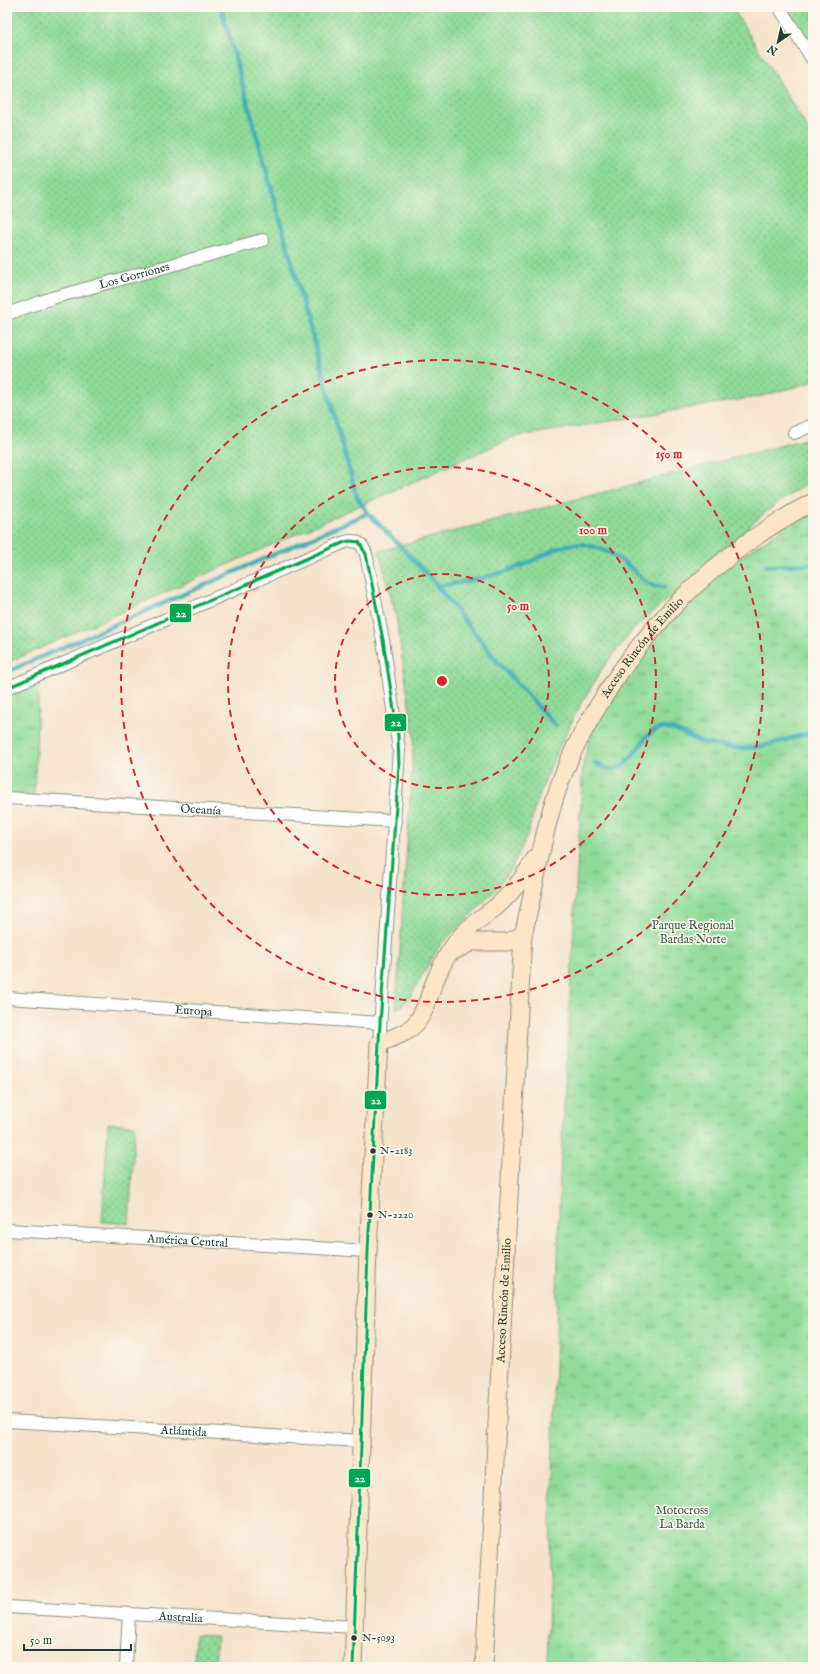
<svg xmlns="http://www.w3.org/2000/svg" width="820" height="1674" font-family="'IM FELL English',serif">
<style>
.grass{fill:url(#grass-dots);stroke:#588c66}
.park{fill:url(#park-tufts);stroke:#588c66}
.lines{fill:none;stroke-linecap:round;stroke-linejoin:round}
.stream{stroke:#3dadba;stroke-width:4.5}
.street-casing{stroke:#8a9080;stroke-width:14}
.secondary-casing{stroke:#8a9080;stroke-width:19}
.street{stroke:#fff;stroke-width:12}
.secondary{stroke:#fde5c5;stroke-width:17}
.bus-1-casing{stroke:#fbf7ec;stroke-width:6}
.bus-1{stroke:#00a651;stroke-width:3}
.ring{fill:none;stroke:#d62828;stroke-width:2;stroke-dasharray:7 5}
.bus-dot{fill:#1f3d34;stroke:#fbf7ec;stroke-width:1.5}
.labels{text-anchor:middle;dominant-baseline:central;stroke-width:3.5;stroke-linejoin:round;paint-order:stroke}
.bus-label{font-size:11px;fill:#1f3d34;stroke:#fbf7ec;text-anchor:start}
.street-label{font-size:12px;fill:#1f3d34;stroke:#fbf7ec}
.park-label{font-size:12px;fill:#365d48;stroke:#fbf7ec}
.centre{fill:#d62828;stroke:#fbf7ec;stroke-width:2}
.ring-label{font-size:12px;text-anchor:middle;font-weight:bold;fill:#d62828;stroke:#fbf7ec;stroke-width:3.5;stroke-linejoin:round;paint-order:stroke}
.line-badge{stroke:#fbf7ec;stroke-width:1.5}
.badge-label{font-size:11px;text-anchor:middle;font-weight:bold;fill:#fff}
</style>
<defs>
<pattern id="grass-dots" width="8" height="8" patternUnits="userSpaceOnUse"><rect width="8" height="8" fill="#90db98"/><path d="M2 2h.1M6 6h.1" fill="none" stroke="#75b37d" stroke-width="1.8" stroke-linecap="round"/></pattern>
<pattern id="park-tufts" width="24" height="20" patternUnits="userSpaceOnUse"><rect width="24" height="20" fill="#90db98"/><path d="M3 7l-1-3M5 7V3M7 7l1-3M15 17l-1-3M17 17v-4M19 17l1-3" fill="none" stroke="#75b37d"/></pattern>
</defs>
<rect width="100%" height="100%" fill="#fbf7ec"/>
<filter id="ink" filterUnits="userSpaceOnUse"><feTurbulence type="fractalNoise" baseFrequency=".025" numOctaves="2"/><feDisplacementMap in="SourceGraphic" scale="8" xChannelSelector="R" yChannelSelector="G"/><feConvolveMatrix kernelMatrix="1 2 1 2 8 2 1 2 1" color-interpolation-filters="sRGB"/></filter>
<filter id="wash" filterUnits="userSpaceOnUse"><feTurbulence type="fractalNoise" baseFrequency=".012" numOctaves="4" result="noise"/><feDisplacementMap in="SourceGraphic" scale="16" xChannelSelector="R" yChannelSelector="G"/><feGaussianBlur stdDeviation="0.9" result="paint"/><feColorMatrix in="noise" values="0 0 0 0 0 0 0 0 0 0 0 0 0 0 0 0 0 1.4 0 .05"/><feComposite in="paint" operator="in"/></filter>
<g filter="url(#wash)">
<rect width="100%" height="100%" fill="#f6e3cb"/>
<!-- grass -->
<path class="grass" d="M7 7H732L813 137V382L762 396 514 437 7 663Z
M779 7H813V60Z
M813 437V481L800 488 762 515 633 630 604 666 581 704 556 753 536 804 527 836 512 868 493 893 440 945 410 997 402 1006 396 1009 414 737 396 616 379 551Z
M108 1123 135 1125 129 1224 102 1222Z
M195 1635 217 1636 215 1667H194Z"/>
<!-- park -->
<path class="park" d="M813 509V1667H547L560 1178 583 763 590 737 604 711 653 639 694 597 743 555Z
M39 682 34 794 7 793V696Z"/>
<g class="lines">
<!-- stream -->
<path class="stream" d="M221 7 357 497 368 513 430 577 496 660 555 725
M766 566 813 564
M437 586C467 583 495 576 523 565 540 558 559 544 577 544 593 544 612 553 625 563 640 574 643 587 665 587
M7 672 368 513
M595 763C633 787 635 731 662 728 678 727 690 740 705 743 722 747 740 750 757 747 776 744 794 737 813 732"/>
</g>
</g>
<g filter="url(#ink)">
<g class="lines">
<defs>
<g id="street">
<path d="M779 7 813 60"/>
<path id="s1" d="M7 314 52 298 263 240"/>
<path d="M794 433 813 425"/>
<path d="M7 688 345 542C357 539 362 543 366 554L383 640 399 750 379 1043"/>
<path id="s2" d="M7 798 395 821"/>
<path id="s3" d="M7 998 380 1023"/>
<path id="s4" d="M7 1230 368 1251"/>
<path id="s5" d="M7 1421 361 1441"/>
<path id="s6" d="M7 1607 355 1627"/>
<path d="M126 1667 129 1614"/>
</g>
<g id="secondary">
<path d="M452 952 472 942H508L523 935"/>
<path d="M353 1667 368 1251 379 1043C392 1038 407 1034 416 1023 427 1010 430 991 437 976 442 964 449 952 457 941 467 927 482 918 496 907 512 893 525 876 536 857"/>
<path id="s7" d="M484 1667 523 935C537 880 543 823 565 770 574 747 587 724 600 703 651 618 725 548 813 502"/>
</g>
</defs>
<!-- street casing -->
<use href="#street" class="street-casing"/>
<!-- secondary casing -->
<use href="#secondary" class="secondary-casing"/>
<!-- street -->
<use href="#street" class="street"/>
<!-- secondary -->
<use href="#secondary" class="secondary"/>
<defs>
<path id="bus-1" d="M7 688 345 542 350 541 359 542 366 554 383 640 398 736 399 766 380 1023 368 1251 353 1667"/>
</defs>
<!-- bus-1 casing -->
<use href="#bus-1" class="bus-1-casing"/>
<!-- bus-1 -->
<use href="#bus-1" class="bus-1"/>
</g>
</g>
<!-- distance rings -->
<g class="ring">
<circle cx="442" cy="681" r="107"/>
<circle cx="442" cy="681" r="214"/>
<circle cx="442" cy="681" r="321"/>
</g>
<!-- markers -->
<g class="bus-dot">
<circle cx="373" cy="1151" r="3.5"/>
<circle cx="370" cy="1215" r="3.5"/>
<circle cx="354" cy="1638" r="3.5"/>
</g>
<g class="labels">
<!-- bus labels -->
<g class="bus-label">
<text x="380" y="1151">N-2183</text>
<text x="378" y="1215">N-2220</text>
<text x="362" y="1638">N-5093</text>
</g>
<!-- street labels -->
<g class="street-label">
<text stroke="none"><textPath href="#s1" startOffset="133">Los Gorriones</textPath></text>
<text stroke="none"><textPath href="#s7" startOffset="1049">Acceso Rincón de Emilio</textPath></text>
<text stroke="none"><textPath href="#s2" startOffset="194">Oceanía</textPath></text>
<text stroke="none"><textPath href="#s3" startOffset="187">Europa</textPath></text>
<text stroke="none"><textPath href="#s4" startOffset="181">América Central</textPath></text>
<text stroke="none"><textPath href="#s7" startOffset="367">Acceso Rincón de Emilio</textPath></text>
<text stroke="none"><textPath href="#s5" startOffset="177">Atlántida</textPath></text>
<text stroke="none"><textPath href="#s6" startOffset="174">Australia</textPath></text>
</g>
<!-- park labels -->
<g class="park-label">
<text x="693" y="925">Parque Regional<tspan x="693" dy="14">Bardas Norte</tspan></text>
<text x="682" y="1510">Motocross<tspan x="682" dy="14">La Barda</tspan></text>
</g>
</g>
<circle cx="442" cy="681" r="6" class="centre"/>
<g class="ring-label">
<text x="669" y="458">150 m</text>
<text x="593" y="534">100 m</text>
<text x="518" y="610">50 m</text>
</g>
<g class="line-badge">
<rect x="169" y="603" width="23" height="20" rx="4" fill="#00a651"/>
<rect x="384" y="713" width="23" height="19" rx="4" fill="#00a651"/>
<rect x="364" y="1090" width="23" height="20" rx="4" fill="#00a651"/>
<rect x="348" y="1468" width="23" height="20" rx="4" fill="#00a651"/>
</g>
<g class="badge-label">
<text x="181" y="617">22</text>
<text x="396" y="726">22</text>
<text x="376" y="1104">22</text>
<text x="360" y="1482">22</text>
</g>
<!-- margin -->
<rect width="820" height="1674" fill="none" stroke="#fbf7ec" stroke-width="24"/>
<!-- north arrow -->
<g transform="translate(778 42) rotate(214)" stroke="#fbf7ec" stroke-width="3" paint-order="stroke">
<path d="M0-3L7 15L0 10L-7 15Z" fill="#1f3d34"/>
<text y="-6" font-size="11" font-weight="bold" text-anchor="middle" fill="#1f3d34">N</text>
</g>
<!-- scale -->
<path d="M24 1644v6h107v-6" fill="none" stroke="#1f3d34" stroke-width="2"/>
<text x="30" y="1644" font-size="12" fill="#1f3d34" stroke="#fbf7ec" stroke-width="3" paint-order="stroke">50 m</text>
</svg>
